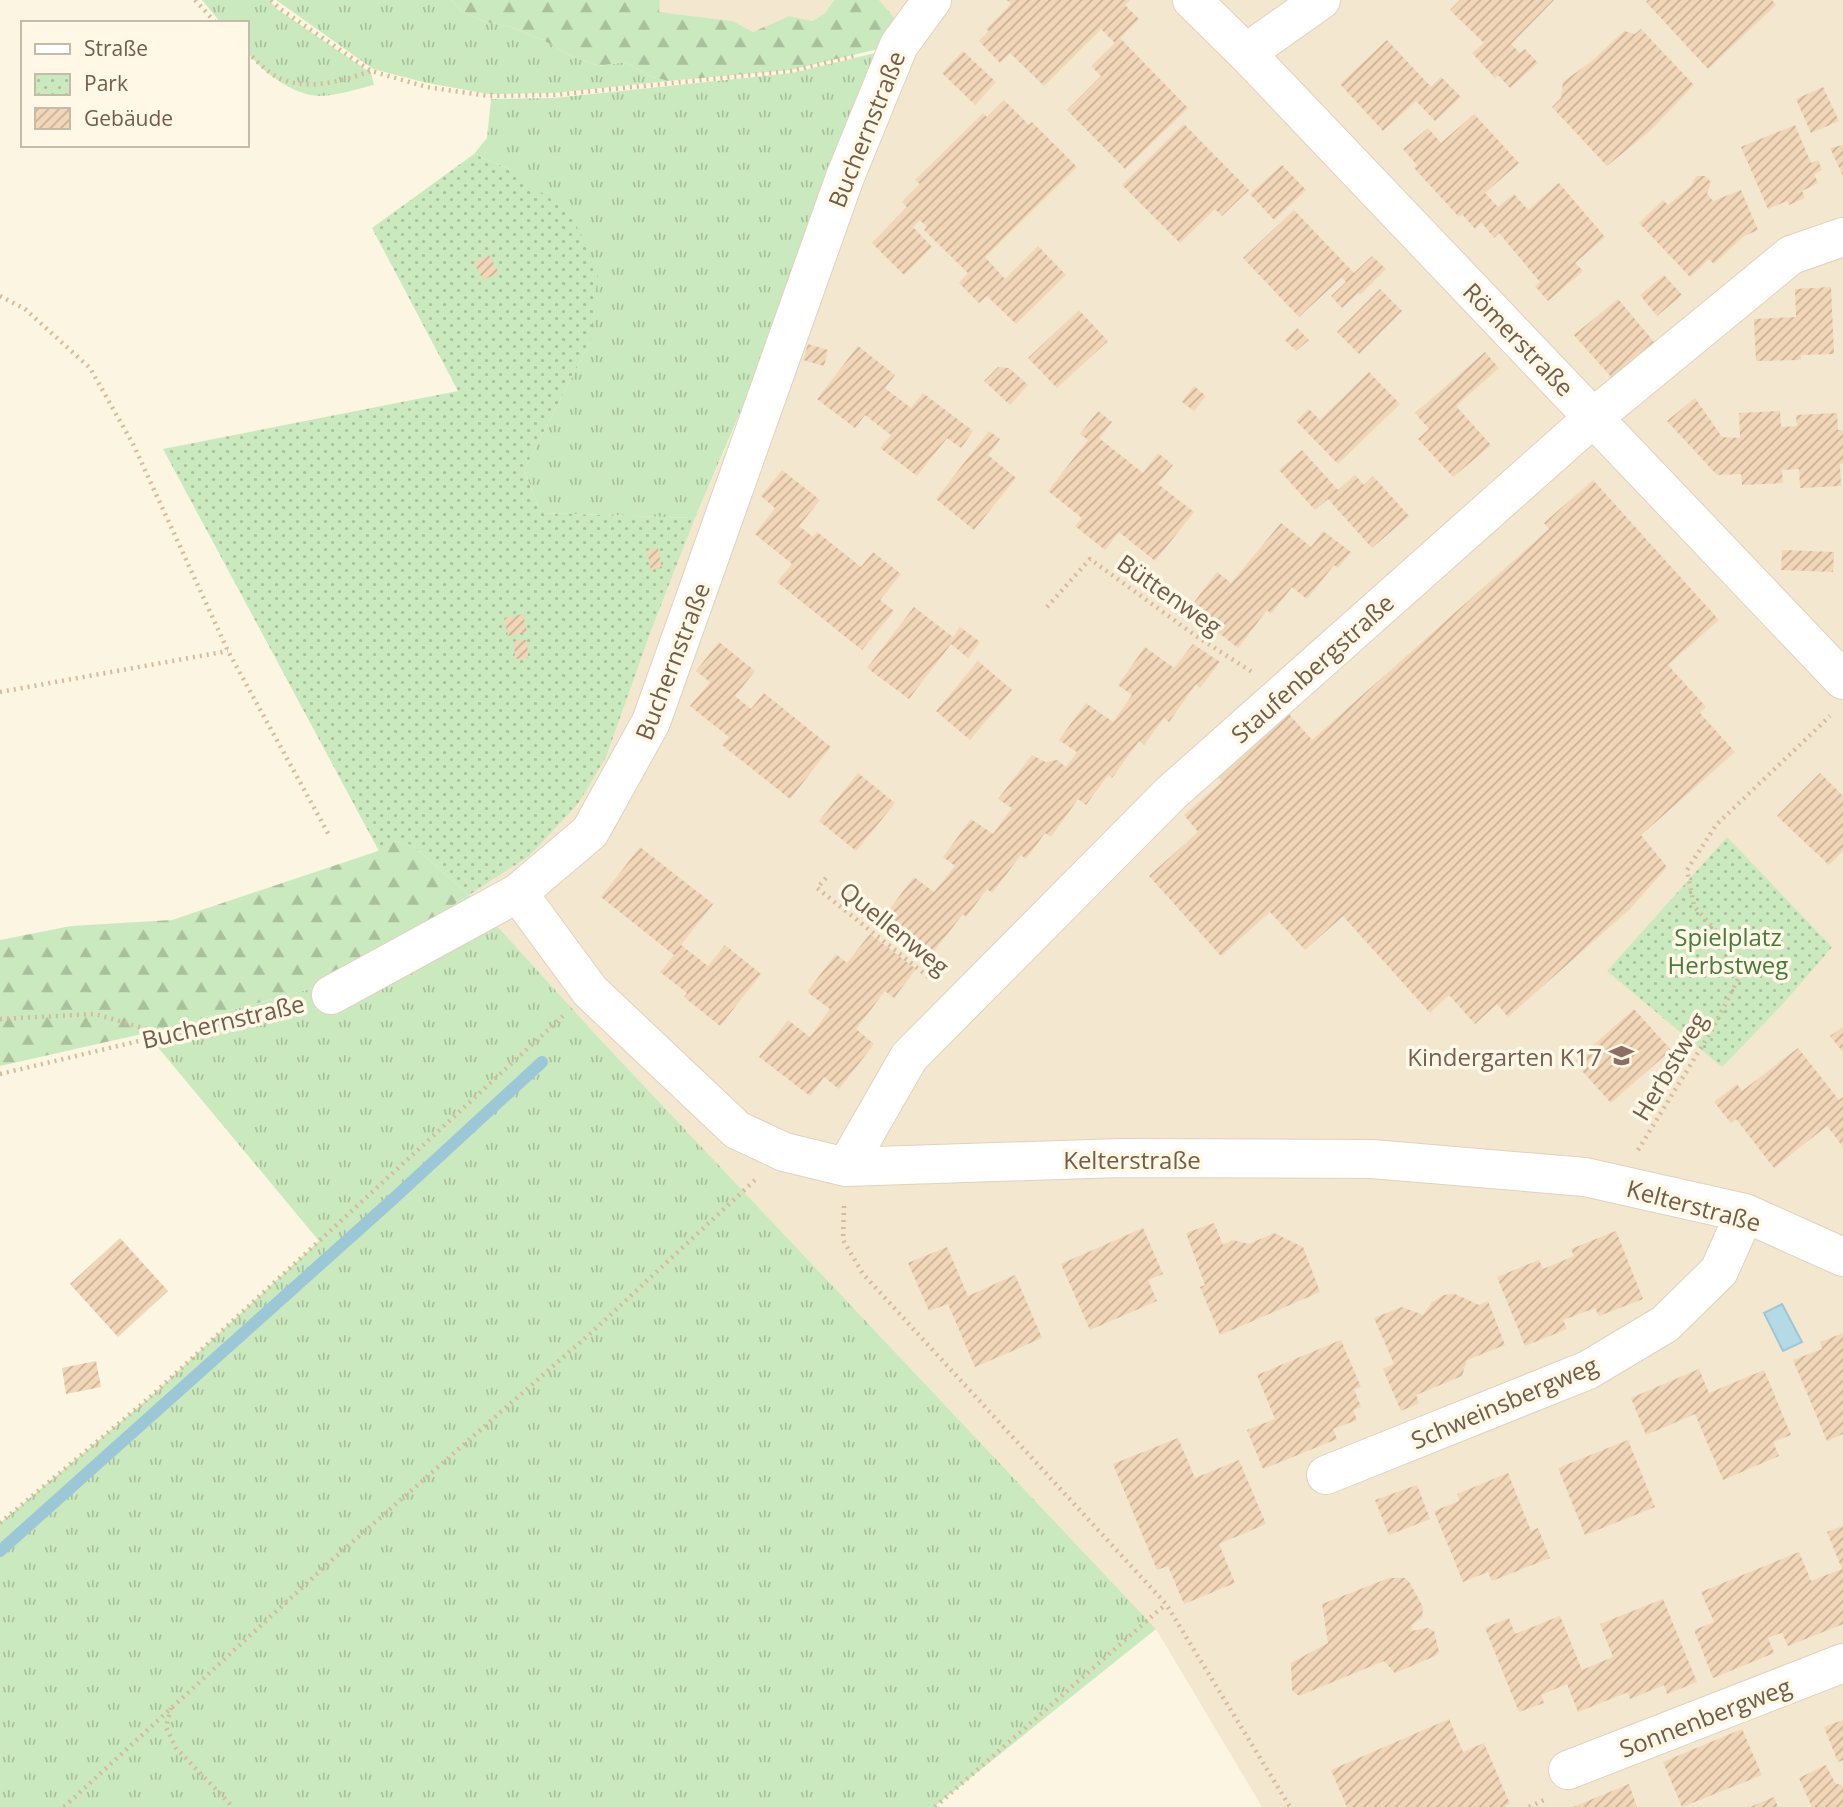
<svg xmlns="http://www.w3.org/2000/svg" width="1843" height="1807" font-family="'Open Sans',sans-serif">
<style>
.residential{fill:#f4e7cf}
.grass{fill:url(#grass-tufts)}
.forest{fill:url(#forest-firs)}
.park{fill:url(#park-dots)}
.water{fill:#b5d9e5;stroke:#9cc7d7;stroke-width:2}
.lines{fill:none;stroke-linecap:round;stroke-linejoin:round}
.stream{stroke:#9cc7d7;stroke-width:12}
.building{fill:url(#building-hatch)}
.street-casing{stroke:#e0d2bd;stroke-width:40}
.path{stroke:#d6ba9c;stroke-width:4.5;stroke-dasharray:2 5;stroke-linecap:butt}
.street{stroke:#fff;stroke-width:38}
.labels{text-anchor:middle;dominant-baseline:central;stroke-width:7;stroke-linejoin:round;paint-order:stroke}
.street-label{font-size:24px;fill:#735c48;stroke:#fff8e7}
.park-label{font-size:24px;fill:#4a7940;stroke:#fff8e7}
.education-label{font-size:24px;fill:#785e54;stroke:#fff8e7;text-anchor:end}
</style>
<defs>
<pattern id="grass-tufts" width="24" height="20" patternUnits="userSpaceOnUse" patternTransform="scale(1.75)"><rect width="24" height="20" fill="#cbe9bf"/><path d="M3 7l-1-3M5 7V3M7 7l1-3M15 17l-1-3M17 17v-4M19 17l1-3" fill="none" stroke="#a9c09d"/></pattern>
<pattern id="forest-firs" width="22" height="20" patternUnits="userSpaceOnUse" patternTransform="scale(1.75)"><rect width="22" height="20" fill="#cbe9bf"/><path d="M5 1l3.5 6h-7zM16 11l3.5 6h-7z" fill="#a9c09d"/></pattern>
<pattern id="park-dots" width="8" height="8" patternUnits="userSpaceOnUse" patternTransform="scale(1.75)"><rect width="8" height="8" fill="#cbe9bf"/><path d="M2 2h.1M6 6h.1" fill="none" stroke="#a9c09d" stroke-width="1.8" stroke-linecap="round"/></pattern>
<pattern id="building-hatch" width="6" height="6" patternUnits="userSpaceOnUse" patternTransform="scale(1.75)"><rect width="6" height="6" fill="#f2d6b8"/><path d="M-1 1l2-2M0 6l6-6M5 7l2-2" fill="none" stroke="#c8b198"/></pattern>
</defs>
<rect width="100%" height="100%" fill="#fcf5e1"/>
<!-- residential -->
<path class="residential" d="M660 0H834L825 13 813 21 789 16 753 32 733 21 658 12Z
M879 0H1843V1807H1262L1156 1629 597 1036 469 895 529 855 578 804 649 636 695 518 903 44 899 23Z"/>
<!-- grass -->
<path class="grass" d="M202 0H269L277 9 371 73 374 85C357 89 338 95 321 96 293 96 263 72 247 52V23H221Z
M276 0H452L461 11 486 22 511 27 543 40 569 55 599 66 625 62 650 76 668 81 554 93 489 94 427 83 373 69Z
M896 48 695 518 541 513 524 470 590 342 511 170 474 154 487 138 491 99 554 98 792 73Z
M469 895 597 1036 1156 1629 934 1807H0V1523L149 1398 319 1241 146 1033 328 984Z"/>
<!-- forest -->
<path class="forest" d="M452 0H660L659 12 733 21 753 32 789 16 813 21 825 13 834 0H879L899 23V44L790 70 668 81 650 76 625 62 599 66 569 55 543 40 511 27 486 22 461 11Z
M393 841 412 845 469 895 328 984 146 1033 0 1066V940L71 926 172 920 378 851Z"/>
<!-- park -->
<path class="park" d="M474 154 511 170 571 214 598 273 590 342 524 470 541 513 695 518 649 636 606 757 578 804 529 856 469 895 412 845 393 841 379 851 163 449 458 391 372 228Z
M1727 837 1832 947 1781 1006 1722 1067 1607 971Z"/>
<!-- water -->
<path class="water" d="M1782 1304 1802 1342 1783 1351 1764 1313Z"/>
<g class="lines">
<!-- stream -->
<path class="stream" d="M0 1551 391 1201 542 1062"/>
</g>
<!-- building -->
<path class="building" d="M1007 0H1130L1125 5 1139 19 1120 38 1188 108 1125 169 1067 110 1101 76 1091 66 1115 43 1101 29 1044 86 1010 53 1000 63 979 41 989 31 986 29 1011 4Z
M1460 0H1554L1511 44 1520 53 1525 49 1538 63 1510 88 1498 75 1495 78 1472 53 1484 43 1450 10Z
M1648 0H1772L1776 5 1708 69 1646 2Z
M1641 29 1694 85 1650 131 1607 166 1552 107 1561 98 1563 82 1592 61 1624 31 1635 34Z
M1387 40 1431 87 1441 77 1461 97 1435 121 1416 101 1383 131 1340 84Z
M963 51 996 82 975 105 942 73Z
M1823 87 1839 121 1811 133 1796 99Z
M1004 100 1029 125 1032 122 1077 167 985 257 1005 279 1038 246 1066 275 1016 324 987 296 979 303 959 283 968 273 924 230 927 227 920 220 913 227 932 247 904 275 872 243 907 207 902 202 920 184 915 180 983 113 987 117Z
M1474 114 1519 163 1485 193 1498 207 1514 194 1528 210 1559 183 1605 237 1575 263 1583 271 1548 301 1535 286 1540 282 1499 233 1494 238 1481 222 1475 229 1462 214 1459 217 1414 168 1417 165 1403 149 1428 128 1441 143Z
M1184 124 1249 190 1222 216 1215 209 1180 243 1122 185Z
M1795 125 1811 163 1818 160 1822 170 1814 174 1818 183 1802 191 1805 198 1789 205 1787 201 1768 209 1741 147Z
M1843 145V176L1830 148Z
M1282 165 1306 190 1274 220 1250 194Z
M1696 176H1705L1711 182 1707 194 1713 201 1741 190 1758 230 1744 236 1714 264 1709 259 1690 277 1639 223 1663 200 1668 205 1691 186Z
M1294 210 1354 273 1372 256 1386 269 1360 295 1358 293 1342 308 1331 296 1346 282 1342 277 1299 317 1243 258Z
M489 255 499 273 483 280 474 262Z
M1664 275 1682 295 1657 316 1640 295Z
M1831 287 1834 354 1801 355V360L1756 361 1754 319 1796 317 1795 289Z
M1380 289 1402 311 1359 354 1337 332Z
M1618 299 1654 342 1612 378 1574 335Z
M1079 310 1108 341 1057 388 1028 358Z
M1297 328 1309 340 1296 351 1285 340Z
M808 344 828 350 824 366 803 360Z
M858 346 895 375 885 388 911 408 923 393 973 431 961 448 947 438 917 476 880 448 891 435 865 415 855 428 817 399Z
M1485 352 1499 368 1456 406 1491 445 1453 477 1418 439 1429 429 1415 413Z
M998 367 1009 368 1028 385 1010 405 984 381Z
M1369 372 1400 404 1338 464 1296 421 1309 409 1320 420Z
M1194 386 1206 396 1194 411 1182 402Z
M1695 398 1722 437 1740 438 1739 413 1780 411 1781 427 1797 426 1796 415 1837 413 1838 430H1843V464H1840L1841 486 1800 488 1799 469 1782 470 1783 483 1742 485 1741 474 1717 475 1667 421Z
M1098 411 1112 422 1099 438 1143 473 1158 453 1173 465 1158 484 1194 512 1155 561 1119 532 1105 550 1075 526 1082 518 1048 491 1088 440 1080 434Z
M989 431 1000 439 988 455 1016 478 974 530 936 499Z
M1302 450 1338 490 1355 475 1364 485 1373 476 1409 516 1372 548 1328 499 1315 510 1279 470Z
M782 470 820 500 799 526 813 537 817 532 861 567 873 552 901 574 880 600 894 611 862 650 777 582 792 564 755 534 775 508 761 496Z
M1593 480 1719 620 1668 665 1706 707 1700 713 1735 752 1641 835 1667 867 1630 909 1508 1017 1497 1004 1475 1024 1449 995 1430 1013 1343 916 1305 950 1270 912 1221 956 1149 876 1198 832 1184 815 1222 782 1218 777 1289 714 1312 740 1549 529 1544 523Z
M1281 523 1311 547 1323 531 1351 552 1338 568 1334 565 1307 599 1292 587 1271 614 1267 610 1238 648 1189 609 1217 572 1231 583Z
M658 548 662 568 651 570 647 550Z
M1782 550 1834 552 1833 572 1781 570Z
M914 607 953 637 960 627 980 642 968 658 951 644 909 699 867 668Z
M523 614 527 632 508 636 504 618Z
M527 640 528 658 515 659 514 641Z
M719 642 755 671 735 696 751 709 764 693 831 747 790 799 722 745 729 737 690 706 710 682 696 671Z
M1193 644 1220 662 1200 688 1196 684 1169 722 1164 718 1144 745 1139 741 1112 778 1108 775 1086 805 1078 799 1051 837 1045 833 1026 859 1021 855 992 893 987 889 966 917 963 914 934 951 885 915 914 877 934 892 955 866 943 857 971 819 993 834 1012 808 998 799 1032 755 1045 762 1057 760 1066 767 1077 752 1059 740 1086 703 1113 722 1132 695 1118 685 1145 647 1174 668Z
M978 661 1012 690 970 740 936 711Z
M858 773 895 803 856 851 819 821Z
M1820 773 1843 796V851L1829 865 1777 816Z
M640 847 713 904 681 945 708 966 725 945 761 974 720 1026 684 997 687 993 660 972 674 955 601 897Z
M870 934 916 969 894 998 885 991 856 1029 874 1044 839 1089 824 1077 810 1096 759 1057 788 1020 810 1037 830 1009 807 992 836 954 847 963Z
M1634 1009 1671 1050 1611 1103 1574 1062Z
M1843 1027V1052L1830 1036Z
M1798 1048 1839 1100 1843 1097V1147L1827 1126 1774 1168 1736 1119 1731 1123 1714 1102 1737 1084 1742 1091Z
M1214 1223 1223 1245 1232 1240 1249 1244 1274 1233 1303 1247 1320 1292 1220 1335 1200 1287 1205 1285 1186 1233Z
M1143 1228 1163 1274 1148 1280 1157 1301 1090 1330 1061 1264Z
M1616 1231 1643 1299 1599 1316 1595 1308 1563 1320 1567 1329 1525 1346 1497 1277 1539 1260 1543 1269 1574 1256 1571 1249Z
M120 1238 168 1291 118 1337 70 1284Z
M947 1247 968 1296 1015 1275 1042 1338 975 1367 948 1304 929 1311 908 1263Z
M1455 1294 1479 1305 1488 1301 1505 1345 1467 1360 1462 1376 1416 1395 1419 1403 1401 1411 1383 1369 1394 1364 1374 1318 1402 1307 1423 1315 1432 1302 1444 1295Z
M1843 1333V1434L1827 1441 1793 1360 1822 1349 1820 1342Z
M1341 1340 1361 1387 1354 1389 1361 1407 1353 1410 1357 1420 1333 1429 1337 1439 1263 1469 1247 1430 1275 1419 1257 1375Z
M96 1361 101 1387 66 1394 62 1368Z
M1699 1369 1709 1393 1764 1370 1791 1435 1773 1442 1779 1456 1723 1480 1695 1414 1646 1435 1631 1398Z
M1178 1438 1195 1478 1239 1460 1266 1524 1219 1544 1235 1583 1184 1604 1168 1566 1157 1570 1113 1464Z
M1628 1440 1655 1507 1585 1535 1558 1468Z
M1508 1473 1531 1531 1538 1528 1550 1558 1492 1581 1488 1572 1463 1582 1434 1511 1459 1501 1457 1494Z
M1417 1485 1430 1519 1389 1535 1375 1500Z
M1843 1526V1624L1788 1646 1782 1633 1778 1634 1768 1638 1774 1653 1713 1678 1694 1630 1714 1622 1701 1592 1799 1552 1811 1581 1842 1569 1827 1532Z
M1389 1578H1405L1410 1583 1423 1607 1422 1617 1412 1625 1411 1631 1428 1628 1434 1631 1439 1652 1435 1656 1395 1673 1384 1661 1299 1696 1292 1690 1291 1663 1328 1643 1322 1604Z
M1663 1599 1697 1682 1667 1694 1664 1685 1630 1699 1628 1692 1578 1712 1567 1684 1541 1695 1544 1703 1519 1712 1485 1628 1509 1618 1515 1634 1560 1616 1582 1670 1613 1657 1600 1624Z
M1449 1719 1463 1752 1484 1743 1510 1804 1503 1807H1347L1331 1770Z
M1843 1720V1760L1838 1762 1824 1727Z
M1742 1729 1762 1775 1682 1807 1663 1762Z
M1826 1765 1835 1783 1843 1786V1807H1812L1799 1778Z
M1629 1784 1637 1807H1573Z
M1774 1797 1778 1807H1750Z"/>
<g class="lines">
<defs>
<path id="street" d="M1192 0 1246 53 1843 680
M1246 53 1321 0
M518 893 590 991 737 1130 784 1152 846 1167 1120 1158 1372 1159 1585 1177 1745 1213 1843 1257
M331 995 518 893 590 832 651 722 845 177 899 45 932 0
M846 1167 909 1057 1170 794 1594 417 1791 255 1843 237
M1326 1475 1588 1370 1665 1324 1719 1271 1745 1213
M1568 1770 1843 1663"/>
</defs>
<!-- street casing -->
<use href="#street" class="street-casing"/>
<!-- path -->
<path class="path" d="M195 0 216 23
M271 0 279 8 371 71 427 87 488 96 554 95 791 71 854 56
M247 52C256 60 267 72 277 77 306 92 342 81 371 71
M0 296 25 309 90 368 133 444 228 651 329 835
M1047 607 1090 559 1196 636 1252 672
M0 692 228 651
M826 878 817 888 931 979
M0 1019 95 1014 164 1034
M0 1074 295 1004
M1638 1150 1712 1030 1738 979 1724 940 1694 906 1687 870 1716 825 1830 716
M844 1206 843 1240 863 1274 1166 1604 1290 1807
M0 1523 149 1398 563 1016
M171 1708 166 1727 176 1748 233 1807
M64 1807 332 1560 592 1332 755 1180
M935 1807 1166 1604
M1529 1807 1544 1800"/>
<!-- street -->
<use href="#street" class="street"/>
</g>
<!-- icons -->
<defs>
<symbol id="school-bare" viewBox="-9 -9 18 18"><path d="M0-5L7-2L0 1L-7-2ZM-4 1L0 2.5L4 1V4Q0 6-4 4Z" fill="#8d6e63" stroke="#fff8e7" stroke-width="2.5" paint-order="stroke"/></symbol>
</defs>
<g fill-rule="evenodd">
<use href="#school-bare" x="1604" y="1038" width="35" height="35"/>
</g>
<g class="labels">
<!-- street labels -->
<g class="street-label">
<text transform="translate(866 129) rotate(-68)">Buchernstraße</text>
<text transform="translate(1519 339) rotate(46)">Römerstraße</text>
<text transform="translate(1170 594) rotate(35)">Büttenweg</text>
<text transform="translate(672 661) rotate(-69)">Buchernstraße</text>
<text transform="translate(1312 668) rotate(-42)">Staufenbergstraße</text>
<text transform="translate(895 928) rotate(39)">Quellenweg</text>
<text transform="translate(223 1021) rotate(-13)">Buchernstraße</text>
<text transform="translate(1669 1066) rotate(-59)">Herbstweg</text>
<text x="1132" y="1159">Kelterstraße</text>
<text transform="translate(1694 1205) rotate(15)">Kelterstraße</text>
<text transform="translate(1504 1402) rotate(-23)">Schweinsbergweg</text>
<text transform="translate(1705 1717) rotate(-21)">Sonnenbergweg</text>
</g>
<!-- park labels -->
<g class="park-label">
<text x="1728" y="936">Spielplatz<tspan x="1728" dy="28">Herbstweg</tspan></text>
</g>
<!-- education labels -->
<g class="education-label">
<text x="1602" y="1056">Kindergarten K17</text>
</g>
</g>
<!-- legend -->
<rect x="21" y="21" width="228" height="126" fill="#fff8e7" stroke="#c7baa7" stroke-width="2"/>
<rect x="35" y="44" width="35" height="10" fill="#ffffff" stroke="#c7baa7" stroke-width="2"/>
<text x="84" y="56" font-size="21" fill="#735c48">Straße</text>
<rect x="35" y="74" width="35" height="21" fill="url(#park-dots)" stroke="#c7baa7" stroke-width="2"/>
<text x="84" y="91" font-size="21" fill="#735c48">Park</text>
<rect x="35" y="108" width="35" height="21" fill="url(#building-hatch)" stroke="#c7baa7" stroke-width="2"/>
<text x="84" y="126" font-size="21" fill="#735c48">Gebäude</text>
</svg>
